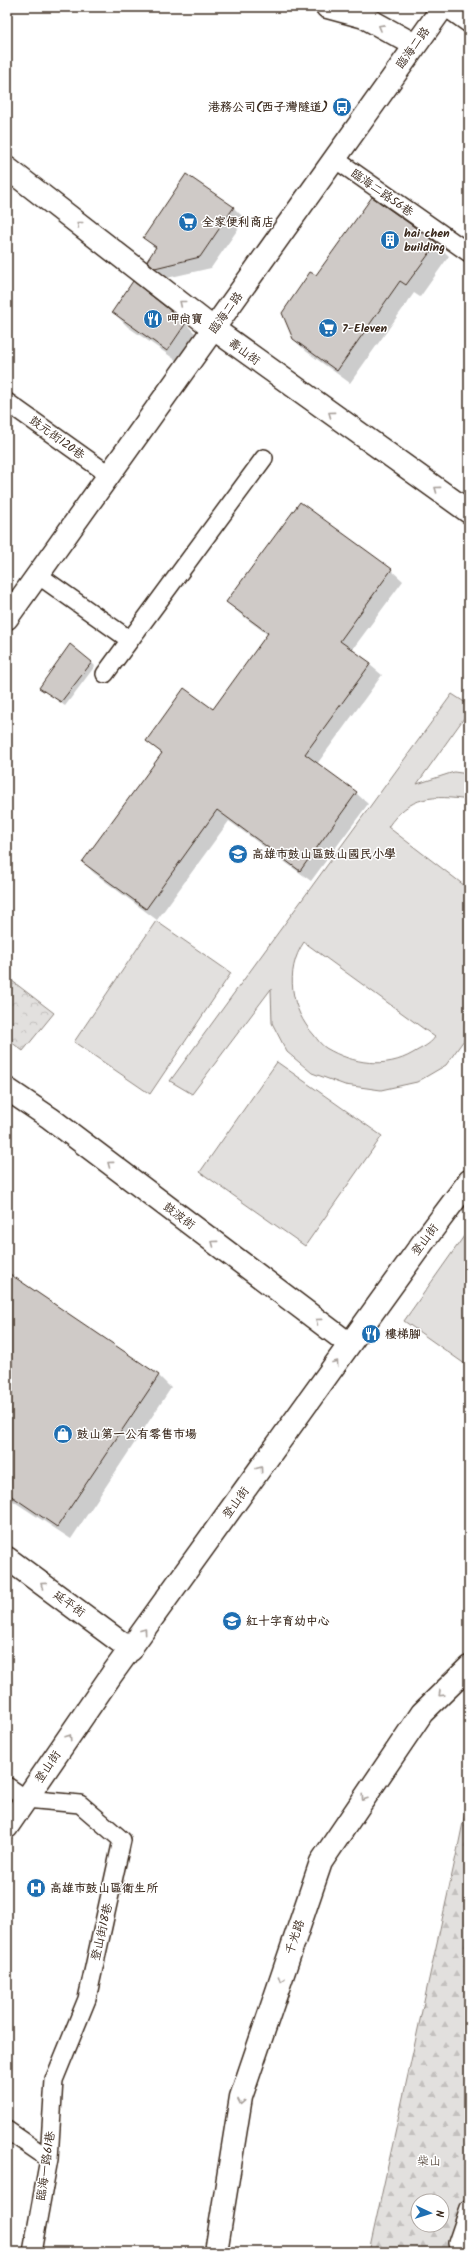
<svg xmlns="http://www.w3.org/2000/svg" width="476" height="2259" font-family="Kalam,'LXGW WenKai TC',sans-serif">
<style>
.green{fill:#e2e0de;stroke:#8e857e;fill-rule:evenodd}
.forest{fill:url(#forest-firs);stroke:#8e857e;fill-rule:evenodd}
.park{fill:url(#park-crowns);stroke:#8e857e}
.shadow{fill:#0003}
.building{fill:#cfcac7;stroke:#3b2a1e}
.lines{fill:none;stroke-linecap:round;stroke-linejoin:round}
.lane-casing{stroke:#3b2a1e;stroke-width:20}
.street-casing{stroke:#3b2a1e;stroke-width:25}
.secondary-casing{stroke:#3b2a1e;stroke-width:25}
.lane{stroke:#fff;stroke-width:17}
.street{stroke:#fff;stroke-width:22}
.secondary{stroke:#fff;stroke-width:22}
.oneway{stroke:#a79f9a}
.labels{text-anchor:middle;dominant-baseline:central;stroke-width:3;stroke-linejoin:round;paint-order:stroke}
.street-label{font-size:12px;fill:#3b2a1e;stroke:#fff}
.poi-label{font-size:12px;font-weight:bold;fill:#3b2a1e;stroke:#fff;text-anchor:start}
.park-label{font-size:12px;fill:#65584e;stroke:#fff}
</style>
<defs>
<pattern id="forest-firs" width="22" height="20" patternUnits="userSpaceOnUse"><rect width="22" height="20" fill="#e2e0de"/><path d="M5 1l3.5 6h-7zM16 11l3.5 6h-7z" fill="#c3c0be"/></pattern>
<pattern id="park-crowns" width="20" height="18" patternUnits="userSpaceOnUse"><rect width="20" height="18" fill="#e2e0de"/><path d="M2 6a3 3 0 1 1 6 0M12 15a3 3 0 1 1 6 0" fill="none" stroke="#c3c0be"/></pattern>
</defs>
<rect width="100%" height="100%" fill="#fff"/>
<filter id="ink" filterUnits="userSpaceOnUse"><feTurbulence type="fractalNoise" baseFrequency=".025" numOctaves="2"/><feDisplacementMap in="SourceGraphic" scale="8" xChannelSelector="R" yChannelSelector="G"/><feConvolveMatrix kernelMatrix="1 2 1 2 8 2 1 2 1" color-interpolation-filters="sRGB"/></filter>
<g filter="url(#ink)">
<!-- green -->
<path class="green" d="M452 694 469 705V711L417 784 454 772 469 774V800C433 795 410 795 388 827L469 889V1033L446 1065 417 1082 381 1090 345 1085 312 1073 287 1052 272 1023 271 989 192 1094 170 1081ZM304 942 435 1037C430 1045 421 1048 413 1053 386 1069 353 1064 326 1048 321 1045 317 1039 314 1035 291 1010 284 971 304 942Z
M156 921 231 973 150 1094 74 1042Z
M277 1062 382 1136 305 1246 200 1172Z
M469 1229V1367L404 1321Z"/>
<!-- forest -->
<path class="forest" d="M469 1793V2252H369L458 1847ZM418 2201H442V2225H418Z"/>
<!-- park -->
<path class="park" d="M7 977 54 1013 23 1051 7 1039Z"/>
<!-- shadow -->
<path class="shadow" d="M233 207 245 219 211 268 167 278 148 261 156 249 144 238Z
M436 244 449 256 420 297 414 293 350 383 307 352 293 339 316 277Z
M133 283 186 324 201 339 183 365 128 327 113 312Z
M300 503 391 570 403 581 352 650 382 675 317 764 356 793 368 804 311 881 229 821 157 920 94 873 83 862 162 754 147 740 213 711 268 635 239 613 228 602Z
M91 662 95 666 65 706 40 688Z
M7 1273 158 1375 171 1388 71 1539 7 1497Z"/>
<!-- building -->
<path class="building" d="M186 174 234 207 200 257 155 268 147 261 156 247 143 238Z
M372 197 437 243 406 285 400 281 337 371 293 339 282 313 310 272 316 275Z
M133 281 186 323 167 351 112 312Z
M300 502 392 569 340 641 371 663 305 754 357 792 300 871 217 810 146 909 82 862 162 753 146 741 184 688 213 709 268 633 226 602Z
M70 644 92 662 61 702 39 688Z
M7 1272 159 1375 57 1527 7 1493Z"/>
<g class="lines">
<defs>
<path id="lane" d="M445 7 469 24
M335 159 469 253
M7 402 108 474
M38 575 130 640
M105 674 264 458
M7 1786 26 1799 80 1804 122 1840 87 1999 54 2080 49 2159 32 2252
M7 2130 49 2159
M460 2252 457 2243 469 2208"/>
<path id="street" d="M327 7 364 17 415 45
M7 168 214 329 469 512
M7 1089 50 1118 349 1344
M7 1558 131 1650
M7 1827 112 1674 424 1241 469 1181
M216 2252 241 2097 321 1862 422 1713 469 1667"/>
<path id="secondary" d="M7 618 443 7"/>
</defs>
<!-- lane casing -->
<use href="#lane" class="lane-casing"/>
<!-- street casing -->
<use href="#street" class="street-casing"/>
<!-- secondary casing -->
<use href="#secondary" class="secondary-casing"/>
<!-- lane -->
<use href="#lane" class="lane"/>
<!-- street -->
<use href="#street" class="street"/>
<!-- secondary -->
<use href="#secondary" class="secondary"/>
</g>
<!-- one-way arrows -->
<defs><path id="oneway-chevron" d="M-2-3.5L2.5 0L-2 3.5" fill="none" stroke-width="1.6" stroke-linecap="round" stroke-linejoin="round"/></defs>
<g class="oneway">
<use href="#oneway-chevron" transform="translate(381 27) rotate(-151)"/>
<use href="#oneway-chevron" transform="translate(79 224) rotate(-142)"/>
<use href="#oneway-chevron" transform="translate(182 303) rotate(-141)"/>
<use href="#oneway-chevron" transform="translate(331 414) rotate(-144)"/>
<use href="#oneway-chevron" transform="translate(437 489) rotate(-144)"/>
<use href="#oneway-chevron" transform="translate(110 1164) rotate(-143)"/>
<use href="#oneway-chevron" transform="translate(214 1243) rotate(-143)"/>
<use href="#oneway-chevron" transform="translate(318 1321) rotate(-143)"/>
<use href="#oneway-chevron" transform="translate(336 1363) rotate(-54)"/>
<use href="#oneway-chevron" transform="translate(260 1469) rotate(-54)"/>
<use href="#oneway-chevron" transform="translate(43 1585) rotate(-144)"/>
<use href="#oneway-chevron" transform="translate(144 1631) rotate(-54)"/>
<use href="#oneway-chevron" transform="translate(441 1694) rotate(136)"/>
<use href="#oneway-chevron" transform="translate(69 1737) rotate(-56)"/>
<use href="#oneway-chevron" transform="translate(364 1798) rotate(124)"/>
<use href="#oneway-chevron" transform="translate(281 1979) rotate(109)"/>
<use href="#oneway-chevron" transform="translate(241 2102) rotate(101)"/>
</g>
</g>
<!-- icons -->
<defs>
<symbol id="bus-disc" viewBox="-11 -11 22 22"><circle r="9.5" fill="#1f6fb2" stroke="#fff"/><path d="M-5-6H5V4H4V6H2V4H-2V6H-4V4H-5ZM-3.5-4V0h7V-4ZM-3.5 1.2v1.5H-2V1.2ZM2 1.2v1.5H3.5V1.2Z" fill="#fff"/></symbol>
<symbol id="supermarket-disc" viewBox="-11 -11 22 22"><circle r="9.5" fill="#1f6fb2" stroke="#fff"/><path d="M-6-5.5h2.5l.6 2H6L4.5 2H-2.5L-4.4-4H-6ZM-1.5 3.2a1.3 1.3 0 1 0 .1 0ZM3 3.2a1.3 1.3 0 1 0 .1 0Z" fill="#fff"/></symbol>
<symbol id="building-disc" viewBox="-11 -11 22 22"><circle r="9.5" fill="#1f6fb2" stroke="#fff"/><path d="M-4-6H4V6H1V3H-1V6H-4ZM-2.5-4.3h1.7v1.8h-1.7ZM.8-4.3h1.7v1.8H.8ZM-2.5-1h1.7V.8h-1.7ZM.8-1h1.7V.8H.8Z" fill="#fff"/></symbol>
<symbol id="restaurant-disc" viewBox="-11 -11 22 22"><circle r="9.5" fill="#1f6fb2" stroke="#fff"/><path d="M-5-6h1v4h1v-4h1v4h1v-4h1v5L-1.5 .5V6h-2V.5L-5-1ZM5-6V6H3V1.5H1.5Q1.5-4 5-6Z" fill="#fff"/></symbol>
<symbol id="school-disc" viewBox="-11 -11 22 22"><circle r="9.5" fill="#1f6fb2" stroke="#fff"/><path d="M0-5L7-2L0 1L-7-2ZM-4 1L0 2.5L4 1V4Q0 6-4 4Z" fill="#fff"/></symbol>
<symbol id="shop-disc" viewBox="-11 -11 22 22"><circle r="9.5" fill="#1f6fb2" stroke="#fff"/><path d="M-5-2.5h2.3a2.7 3.5 0 0 1 5.4 0H5L5.5 6h-11ZM-1.5-2.5h3a1.5 2.3 0 0 0-3 0Z" fill="#fff"/></symbol>
<symbol id="hospital-disc" viewBox="-11 -11 22 22"><circle r="9.5" fill="#1f6fb2" stroke="#fff"/><path d="M-5-5h3v3.5h4V-5h3V5h-3V1.5h-4V5h-3Z" fill="#fff"/></symbol>
</defs>
<g fill-rule="evenodd">
<use href="#bus-disc" x="331" y="96" width="22" height="22"/>
<use href="#supermarket-disc" x="177" y="211" width="22" height="22"/>
<use href="#building-disc" x="379" y="229" width="22" height="22"/>
<use href="#restaurant-disc" x="142" y="308" width="22" height="22"/>
<use href="#supermarket-disc" x="317" y="317" width="22" height="22"/>
<use href="#school-disc" x="227" y="843" width="22" height="22"/>
<use href="#restaurant-disc" x="360" y="1323" width="22" height="22"/>
<use href="#shop-disc" x="52" y="1423" width="22" height="22"/>
<use href="#school-disc" x="221" y="1610" width="22" height="22"/>
<use href="#hospital-disc" x="25" y="1877" width="22" height="22"/>
</g>
<g class="labels">
<!-- street labels -->
<g class="street-label">
<text transform="translate(413 48) rotate(-54)">臨海二路</text>
<text transform="translate(382 193) rotate(35)">臨海二路56巷</text>
<text transform="translate(226 313) rotate(-54)">臨海二路</text>
<text transform="translate(244 352) rotate(36)">壽山街</text>
<text transform="translate(57 438) rotate(36)">鼓元街120巷</text>
<text transform="translate(179 1216) rotate(37)">鼓波街</text>
<text transform="translate(425 1240) rotate(-53)">登山街</text>
<text transform="translate(236 1503) rotate(-54)">登山街</text>
<text transform="translate(69 1604) rotate(36)">延平街</text>
<text transform="translate(48 1767) rotate(-56)">登山街</text>
<text transform="translate(102 1932) rotate(-77)">登山街18巷</text>
<text transform="translate(295 1937) rotate(-71)">千光路</text>
<text transform="translate(46 2166) rotate(-82)">臨海一路61巷</text>
</g>
<!-- poi labels -->
<g class="poi-label">
<text x="328" y="107" text-anchor="end">港務公司(西子灣隧道)</text>
<text x="202" y="222">全家便利商店</text>
<text x="404" y="233">hai chen<tspan x="404" dy="14">building</tspan></text>
<text x="167" y="319">呷尚寶</text>
<text x="342" y="328">7-Eleven</text>
<text x="252" y="854">高雄市鼓山區鼓山國民小學</text>
<text x="385" y="1334">樓梯腳</text>
<text x="77" y="1434">鼓山第一公有零售市場</text>
<text x="246" y="1621">紅十字育幼中心</text>
<text x="50" y="1888">高雄市鼓山區衛生所</text>
</g>
<!-- park labels -->
<g class="park-label">
<text x="429" y="2161">柴山</text>
</g>
</g>
<!-- margin -->
<rect width="476" height="2259" fill="none" stroke="#fff" stroke-width="24"/>
<rect x="12" y="12" width="452" height="2235" fill="none" stroke="#3b2a1e" stroke-width="1.5" filter="url(#ink)"/>
<!-- north arrow -->
<g transform="translate(430 2213) rotate(94)"><circle r="19" fill="#ffffff" stroke="#b1aaa5"/>
<path d="M0-3L7 15L0 10L-7 15Z" fill="#1f6fb2"/>
<text y="-6" font-size="11" font-weight="bold" text-anchor="middle" fill="#3b2a1e">N</text>
</g>
</svg>
